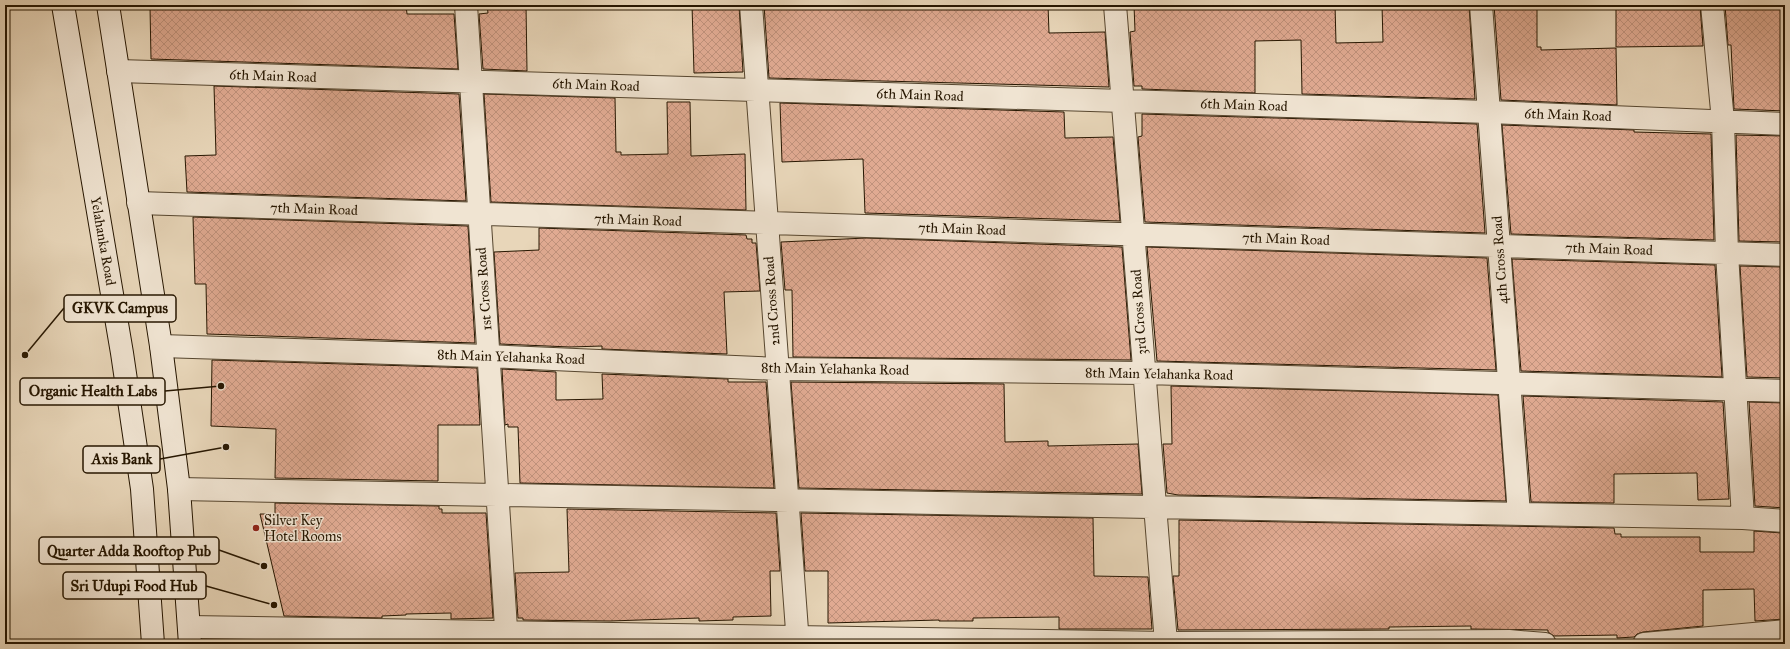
<svg xmlns="http://www.w3.org/2000/svg" width="1790" height="649" font-family="'IM FELL Great Primer',serif">
<style>
.building{fill:url(#building-cross-hatch);stroke:#261601}
.lines{fill:none;stroke-linecap:round;stroke-linejoin:round}
.minor-casing{stroke:#56462f;stroke-width:24}
.secondary-casing{stroke:#261601;stroke-width:24}
.minor{stroke:#f0e4d2;stroke-width:22}
.secondary{stroke:#f0e4d2;stroke-width:22}
.poi-dot{fill:#8f2418;stroke:#f0e4d2;stroke-width:1.5}
.labels{text-anchor:middle;dominant-baseline:central;stroke-width:3;stroke-linejoin:round;paint-order:stroke}
.street-label{font-size:14px;fill:#261601;stroke:#f0e4d2}
.poi-label{font-size:14px;fill:#261601;stroke:#f0e4d2;text-anchor:start}
.leader{fill:none;stroke:#261601;stroke-width:1.5}
.callout-dot{fill:#261601;stroke:#f0e4d2;stroke-width:1.5}
.callout{fill:#f0e4d2;stroke:#261601;stroke-width:1.5}
.callout-label{font-size:15px;text-anchor:middle;font-weight:bold;fill:#261601}
</style>
<defs>
<pattern id="building-cross-hatch" width="8" height="8" patternUnits="userSpaceOnUse"><rect width="8" height="8" fill="#e0aa92"/><path d="M0 0l8 8M0 8l8-8" fill="none" stroke="#c0927c"/></pattern>
</defs>
<rect width="100%" height="100%" fill="#e8d6b9"/>
<filter id="stains"><feTurbulence type="fractalNoise" baseFrequency=".005" numOctaves="4"/><feColorMatrix values="0 0 0 0 .2 0 0 0 0 .09 0 0 0 0 .02 0 0 0 .5 -.17"/></filter>
<radialGradient id="worn" r=".72"><stop offset=".6" stop-color="#630" stop-opacity="0"/><stop offset="1" stop-color="#630" stop-opacity=".3"/></radialGradient>
<!-- building -->
<path class="building" d="M283 5H406L407 14H454L458 69 151 59 150 7H283Z
M487 5H526L527 71 483 69 479 14 488 13Z
M692 5H739L743 72 694 73Z
M764 5H1048L1049 33 1105 32 1109 87 769 78Z
M1134 5H1335L1336 43 1383 42 1382 5H1469L1475 99 1302 94 1301 40 1255 41V93L1142 89V86H1134L1130 32 1135 31Z
M1494 5H1537V47H1541V50L1616 48 1617 105 1501 100Z
M1616 5H1700L1703 46 1616 47Z
M1725 5H1785V111L1734 109 1731 45H1728Z
M214 86 459 94 466 201 187 192 185 156 216 155Z
M484 94 615 98 616 152H621V155L668 154 667 102H690L691 156 745 154 746 210 491 202Z
M780 103 1064 112 1065 138 1113 137 1120 221 865 213 863 159 782 162Z
M1142 114 1477 124 1485 233 1145 222 1138 137 1142 136Z
M1502 125 1634 130V132L1711 134 1714 240 1511 234Z
M1736 135 1785 136V181H1782L1783 242 1739 241Z
M193 217 468 226 475 343 207 334 206 284H195Z
M539 228 746 235 747 239H752V243H756L760 291 724 292 727 354 602 349V346L570 347 500 344 494 252 539 250Z
M866 238 1122 247 1131 360 793 357 792 290H785L781 242Z
M1147 247 1487 258 1496 370 1157 361Z
M1512 259 1715 265 1722 377 1521 371Z
M1740 266 1783 267V272H1785V378L1747 377Z
M212 360 477 368 480 425H438V481L275 478 276 429 211 426Z
M502 369 556 372V400L603 399 602 374 728 379V382H766L774 488 520 483 518 427H508V424L505 425Z
M791 382 1004 384 1005 442 1048 441V446L1138 444 1142 494 799 488Z
M1171 386 1498 395 1506 501 1178 495 1167 493 1163 444H1172Z
M1523 396 1723 402 1729 499 1698 500 1697 473 1614 474V503L1531 502Z
M1749 402 1785 403V508L1755 506Z
M275 503 439 506V509H442V513H486L493 618 451 619V613L406 614V615L382 616V618L284 616 260 514H275Z
M567 509 776 513 780 571H770L771 616 733 617V620L699 621V618L610 621 523 620V618H518L515 573 569 572Z
M801 513 1093 518 1094 576 1148 577 1152 629H1059V617L973 618V621H939V620L828 623V571H805Z
M1179 520 1614 528 1615 534H1621V537H1700V552H1754V531L1782 533 1783 594H1785V619L1755 621 1754 589 1703 590V626L1643 632 1637 634 1634 637 1617 638V635L1554 636 1548 632V630L1471 629V626L1389 627V629L1178 630 1173 576H1179Z
M290 641 382 643 383 644H290Z"/>
<g class="lines">
<defs>
<path id="minor" d="M466 5 507 644
M751 5 798 644
M1115 5 1166 643
M1481 5 1519 514
M1712 5 1723 121 1727 253 1743 518
M118 71 1489 112 1785 124
M138 203 1785 255
M161 346 488 356 778 369 1144 373 1785 391
M179 489 1743 518 1785 521
M189 627 1166 643 1509 641 1545 644
M1644 644 1785 631"/>
<path id="secondary" d="M63 5 122 353 142 489 153 644
M108 5 161 346 179 489 190 644"/>
</defs>
<!-- minor casing -->
<use href="#minor" class="minor-casing"/>
<!-- secondary casing -->
<use href="#secondary" class="secondary-casing"/>
<!-- minor -->
<use href="#minor" class="minor"/>
<!-- secondary -->
<use href="#secondary" class="secondary"/>
</g>
<!-- markers -->
<circle class="poi-dot" cx="256" cy="528" r="4"/>
<g class="labels">
<!-- street labels -->
<g class="street-label">
<text transform="translate(273 76) rotate(2)">6th Main Road</text>
<text transform="translate(596 85) rotate(2)">6th Main Road</text>
<text transform="translate(920 95) rotate(2)">6th Main Road</text>
<text transform="translate(1244 105) rotate(2)">6th Main Road</text>
<text transform="translate(1568 115) rotate(2)">6th Main Road</text>
<text transform="translate(314 209) rotate(2)">7th Main Road</text>
<text transform="translate(638 220) rotate(2)">7th Main Road</text>
<text transform="translate(962 229) rotate(2)">7th Main Road</text>
<text transform="translate(1286 239) rotate(2)">7th Main Road</text>
<text transform="translate(103 241) rotate(80)">Yelahanka Road</text>
<text transform="translate(1609 249) rotate(2)">7th Main Road</text>
<text transform="translate(1500 260) rotate(-94)">4th Cross Road</text>
<text transform="translate(484 289) rotate(-94)">1st Cross Road</text>
<text transform="translate(772 301) rotate(-94)">2nd Cross Road</text>
<text transform="translate(1139 312) rotate(-94)">3rd Cross Road</text>
<text transform="translate(511 357) rotate(2)">8th Main Yelahanka Road</text>
<text transform="translate(835 369) rotate(1)">8th Main Yelahanka Road</text>
<text transform="translate(1159 374) rotate(1)">8th Main Yelahanka Road</text>
</g>
<!-- poi labels -->
<g class="poi-label">
<text x="264" y="520">Silver Key<tspan x="264" dy="16">Hotel Rooms</tspan></text>
</g>
</g>
<!-- callouts -->
<path class="leader" d="M25 355L64 308M221 386L165 391M226 447L160 459M264 566L219 550M274 605L206 586"/>
<g class="callout-dot">
<circle cx="25" cy="355" r="4"/>
<circle cx="221" cy="386" r="4"/>
<circle cx="226" cy="447" r="4"/>
<circle cx="264" cy="566" r="4"/>
<circle cx="274" cy="605" r="4"/>
</g>
<g class="callout">
<rect x="64" y="295" width="112" height="27" rx="4"/>
<rect x="20" y="378" width="145" height="27" rx="4"/>
<rect x="83" y="446" width="77" height="27" rx="4"/>
<rect x="39" y="537" width="180" height="27" rx="4"/>
<rect x="63" y="572" width="143" height="27" rx="4"/>
</g>
<g class="callout-label">
<text x="120" y="313">GKVK Campus</text>
<text x="93" y="396">Organic Health Labs</text>
<text x="122" y="464">Axis Bank</text>
<text x="129" y="556">Quarter Adda Rooftop Pub</text>
<text x="134" y="591">Sri Udupi Food Hub</text>
</g>
<!-- margin -->
<rect width="1790" height="649" fill="none" stroke="#e8d6b9" stroke-width="20"/>
<rect x="6" y="6" width="1778" height="637" fill="none" stroke="#261601" stroke-width="2"/>
<rect x="10" y="10" width="1770" height="629" fill="none" stroke="#261601"/>
<rect width="100%" height="100%" filter="url(#stains)"/>
<rect width="100%" height="100%" fill="url(#worn)"/>
</svg>
